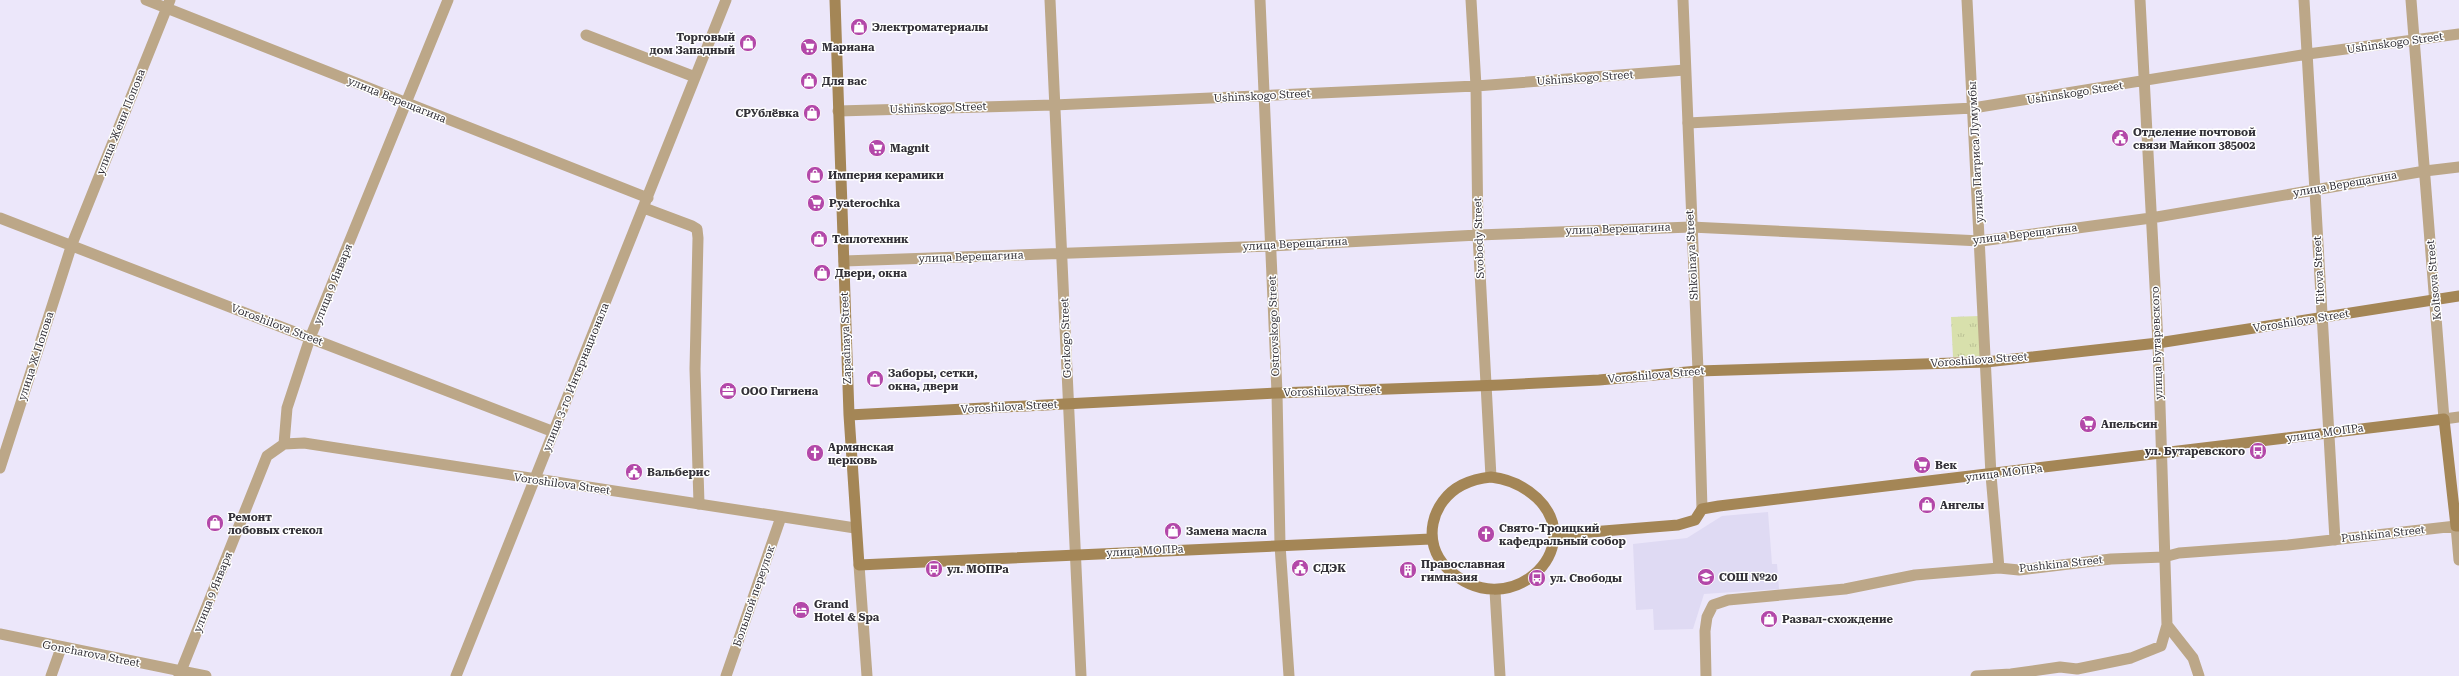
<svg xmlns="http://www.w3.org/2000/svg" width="2459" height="676" font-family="'Roboto Serif',serif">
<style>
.built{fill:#dfdaf3}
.park{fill:url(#park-tufts)}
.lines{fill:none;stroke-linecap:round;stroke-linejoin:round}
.minor{stroke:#bca788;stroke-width:11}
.tertiary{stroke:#bca788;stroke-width:11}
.secondary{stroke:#a48656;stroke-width:11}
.labels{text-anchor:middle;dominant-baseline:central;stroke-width:3;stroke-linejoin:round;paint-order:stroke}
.poi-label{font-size:11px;font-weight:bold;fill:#333138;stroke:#fff;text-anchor:start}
.street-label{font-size:11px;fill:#333138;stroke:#fff}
</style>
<defs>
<pattern id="park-tufts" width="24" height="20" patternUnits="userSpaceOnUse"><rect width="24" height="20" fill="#d8e0ac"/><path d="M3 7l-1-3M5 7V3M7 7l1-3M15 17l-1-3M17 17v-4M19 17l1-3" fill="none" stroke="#bac195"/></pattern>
</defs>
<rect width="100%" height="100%" fill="#ece7fa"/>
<!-- built -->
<path class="built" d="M1768 512 1772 564H1777L1779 589 1704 594 1693 629 1654 630 1653 609 1636 610 1633 544 1687 538 1722 516Z"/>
<!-- park -->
<path class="park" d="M1979 316 1980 356 1953 357 1951 317Z"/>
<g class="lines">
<!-- minor -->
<path class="minor" d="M146 0 648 198
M448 0 310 338 554 432
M1050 0 1081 676
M1260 0 1277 393 1280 545 1289 676
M1471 0 1476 86 1478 235 1491 477
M1967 0 1991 475 1999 568
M2140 0 2158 343 2167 625 2193 658 2199 676
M2304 0 2335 540
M2411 0 2444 419 2459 417
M586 35 695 77
M838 111 1054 105 1476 86 1685 70
M1688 123 1973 108 2308 54 2459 34
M644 208 692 226 697 229 698 238 695 369 699 504
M72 244 170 0
M844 261 1271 246 1478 235 1691 227 1981 241 2151 218 2425 171 2459 167
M1698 371 1702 509
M859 565 867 676
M51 676 61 648
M179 676 181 671 206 676
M456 676 726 0
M726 676 781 517
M1706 676 1705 631 1707 617 1713 605 1728 600 1845 589 1915 575 1999 568 2019 570 2111 559 2164 557 2179 553 2288 545 2456 526 2459 560
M1976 676 2011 674 2060 667 2077 669 2131 658 2161 646 2167 625"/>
<!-- tertiary -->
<path class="tertiary" d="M1683 0 1698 371
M0 218 310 338 287 408 284 444
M284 444 304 443 855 528
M0 468 72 244
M1495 591 1500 676
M0 634 181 671 267 456 284 444"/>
<!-- secondary -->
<path class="secondary" d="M835 0 849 415 859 565 1431 539
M849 415 1277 393 1501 385 1599 380 1698 371 1986 362 2158 343 2459 296
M1491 477C1509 479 1524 486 1537 498 1590 549 1507 627 1447 568 1421 543 1431 501 1462 485 1472 480 1481 478 1491 477Z
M1554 535 1678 525 1695 520 1702 509 1719 506 2444 419 2456 526H2459"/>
</g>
<!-- icons -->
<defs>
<symbol id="shop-disc" viewBox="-11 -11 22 22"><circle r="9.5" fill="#b348a9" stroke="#fff"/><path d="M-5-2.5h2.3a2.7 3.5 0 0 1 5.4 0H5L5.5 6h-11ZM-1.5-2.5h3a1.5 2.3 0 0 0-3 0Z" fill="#fff"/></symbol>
<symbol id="supermarket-disc" viewBox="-11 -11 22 22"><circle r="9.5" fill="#b348a9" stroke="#fff"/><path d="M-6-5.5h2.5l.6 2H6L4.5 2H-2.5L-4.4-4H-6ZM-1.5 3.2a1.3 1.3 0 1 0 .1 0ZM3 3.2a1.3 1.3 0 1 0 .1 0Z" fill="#fff"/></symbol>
<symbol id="civic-disc" viewBox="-11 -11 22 22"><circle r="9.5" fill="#b348a9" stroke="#fff"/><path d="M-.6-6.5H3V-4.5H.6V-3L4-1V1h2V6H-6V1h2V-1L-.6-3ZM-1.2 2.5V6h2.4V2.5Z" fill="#fff"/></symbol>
<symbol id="office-disc" viewBox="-11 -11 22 22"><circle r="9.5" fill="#b348a9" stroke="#fff"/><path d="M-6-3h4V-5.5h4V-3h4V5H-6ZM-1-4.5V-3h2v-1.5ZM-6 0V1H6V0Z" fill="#fff"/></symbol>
<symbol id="bus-disc" viewBox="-11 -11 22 22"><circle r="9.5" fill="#b348a9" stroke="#fff"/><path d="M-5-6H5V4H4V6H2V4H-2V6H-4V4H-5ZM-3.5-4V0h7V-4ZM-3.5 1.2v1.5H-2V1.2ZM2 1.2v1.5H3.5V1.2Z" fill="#fff"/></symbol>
<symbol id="church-disc" viewBox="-11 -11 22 22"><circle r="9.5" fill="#b348a9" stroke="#fff"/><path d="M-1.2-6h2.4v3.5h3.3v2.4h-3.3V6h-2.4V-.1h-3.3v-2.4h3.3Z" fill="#fff"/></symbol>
<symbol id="building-disc" viewBox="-11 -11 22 22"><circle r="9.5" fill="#b348a9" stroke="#fff"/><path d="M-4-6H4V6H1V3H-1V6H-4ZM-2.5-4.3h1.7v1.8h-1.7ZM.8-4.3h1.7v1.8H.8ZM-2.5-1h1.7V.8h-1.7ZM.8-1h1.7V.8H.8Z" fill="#fff"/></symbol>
<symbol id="school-disc" viewBox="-11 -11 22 22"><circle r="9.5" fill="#b348a9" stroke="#fff"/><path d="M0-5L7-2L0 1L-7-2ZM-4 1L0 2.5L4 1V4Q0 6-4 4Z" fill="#fff"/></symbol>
<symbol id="hotel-disc" viewBox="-11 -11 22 22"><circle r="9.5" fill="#b348a9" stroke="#fff"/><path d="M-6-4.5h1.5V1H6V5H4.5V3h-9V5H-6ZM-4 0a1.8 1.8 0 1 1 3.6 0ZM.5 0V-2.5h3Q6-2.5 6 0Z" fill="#fff"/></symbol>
</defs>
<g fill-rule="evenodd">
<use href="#shop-disc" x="849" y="17" width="20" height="20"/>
<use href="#shop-disc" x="738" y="33" width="20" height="20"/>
<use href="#supermarket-disc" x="799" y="37" width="20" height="20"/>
<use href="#shop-disc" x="799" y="71" width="20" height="20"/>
<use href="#shop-disc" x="802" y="103" width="20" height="20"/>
<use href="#civic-disc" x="2110" y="128" width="20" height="20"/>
<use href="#supermarket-disc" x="867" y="138" width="20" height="20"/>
<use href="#shop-disc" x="805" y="165" width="20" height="20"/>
<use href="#supermarket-disc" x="806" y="193" width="20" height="20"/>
<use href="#shop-disc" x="809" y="229" width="20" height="20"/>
<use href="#shop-disc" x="812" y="263" width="20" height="20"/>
<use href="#shop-disc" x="865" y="369" width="20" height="20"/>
<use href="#office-disc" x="718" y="381" width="20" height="20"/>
<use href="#supermarket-disc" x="2078" y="414" width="20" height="20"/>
<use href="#bus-disc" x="2248" y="441" width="20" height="20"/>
<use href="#church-disc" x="805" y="443" width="20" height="20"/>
<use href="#supermarket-disc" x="1912" y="455" width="20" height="20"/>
<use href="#civic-disc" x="624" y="462" width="20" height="20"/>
<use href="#shop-disc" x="1917" y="495" width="20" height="20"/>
<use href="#shop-disc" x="205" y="513" width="20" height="20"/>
<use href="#shop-disc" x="1163" y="521" width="20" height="20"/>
<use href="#church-disc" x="1476" y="524" width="20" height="20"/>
<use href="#civic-disc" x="1290" y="558" width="20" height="20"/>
<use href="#bus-disc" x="924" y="559" width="20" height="20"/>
<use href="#building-disc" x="1398" y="560" width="20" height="20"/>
<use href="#school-disc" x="1696" y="567" width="20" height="20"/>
<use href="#bus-disc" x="1527" y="568" width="20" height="20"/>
<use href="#hotel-disc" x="791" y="600" width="20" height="20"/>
<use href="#shop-disc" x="1759" y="609" width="20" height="20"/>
</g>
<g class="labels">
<!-- poi labels -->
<g class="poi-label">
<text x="872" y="27">Электроматериалы</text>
<text x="735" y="37" text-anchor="end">Торговый<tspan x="735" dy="13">дом Западный</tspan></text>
<text x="822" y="47">Мариана</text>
<text x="822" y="81">Для вас</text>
<text x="799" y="113" text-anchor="end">СРУблёвка</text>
<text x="2133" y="132">Отделение почтовой<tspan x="2133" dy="13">связи Майкоп 385002</tspan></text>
<text x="890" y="148">Magnit</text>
<text x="828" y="175">Империя керамики</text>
<text x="829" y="203">Pyaterochka</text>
<text x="832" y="239">Теплотехник</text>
<text x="835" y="273">Двери, окна</text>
<text x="888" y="373">Заборы, сетки,<tspan x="888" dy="13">окна, двери</tspan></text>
<text x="741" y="391">ООО Гигиена</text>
<text x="2101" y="424">Апельсин</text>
<text x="828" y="447">Армянская<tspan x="828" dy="13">церковь</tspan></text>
<text x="2245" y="451" text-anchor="end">ул. Бутаревского</text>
<text x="1935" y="465">Век</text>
<text x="647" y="472">Вальберис</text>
<text x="1940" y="505">Ангелы</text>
<text x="228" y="517">Ремонт<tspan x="228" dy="13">лобовых стекол</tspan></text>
<text x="1499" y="528">Свято-Троицкий<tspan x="1499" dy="13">кафедральный собор</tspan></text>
<text x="1186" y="531">Замена масла</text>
<text x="1421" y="564">Православная<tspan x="1421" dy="13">гимназия</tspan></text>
<text x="1313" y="568">СДЭК</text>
<text x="947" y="569">ул. МОПРа</text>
<text x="1719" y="577">СОШ №20</text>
<text x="1550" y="578">ул. Свободы</text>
<text x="814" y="604">Grand<tspan x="814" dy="13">Hotel &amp; Spa</tspan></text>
<text x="1782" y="619">Развал-схождение</text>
</g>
<!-- street labels -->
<g class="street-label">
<text transform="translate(2395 43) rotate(-8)">Ushinskogo Street</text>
<text transform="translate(1585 78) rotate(-4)">Ushinskogo Street</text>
<text transform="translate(2075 93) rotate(-9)">Ushinskogo Street</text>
<text transform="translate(1262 96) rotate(-3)">Ushinskogo Street</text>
<text transform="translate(397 100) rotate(22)">улица Верещагина</text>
<text transform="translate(938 108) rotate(-2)">Ushinskogo Street</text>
<text transform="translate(121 122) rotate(-68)">улица Жени Попова</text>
<text transform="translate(1976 152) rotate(-93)">улица Патриса Лумумбы</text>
<text transform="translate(2345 184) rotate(-10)">улица Верещагина</text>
<text transform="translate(1618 229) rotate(-2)">улица Верещагина</text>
<text transform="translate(2025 234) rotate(-7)">улица Верещагина</text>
<text transform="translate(1479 238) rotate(-92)">Svobody Street</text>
<text transform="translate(1295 244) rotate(-3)">улица Верещагина</text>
<text transform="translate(1692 255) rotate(-93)">Shkolnaya Street</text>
<text transform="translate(971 257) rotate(-2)">улица Верещагина</text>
<text transform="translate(2319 270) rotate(-93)">Titova Street</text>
<text transform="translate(2434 280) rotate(-95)">Koltsova Street</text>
<text transform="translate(333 284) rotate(-68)">улица 9 Января</text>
<text transform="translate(2301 321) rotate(-9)">Voroshilova Street</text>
<text transform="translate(277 325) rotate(21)">Voroshilova Street</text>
<text transform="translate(1274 326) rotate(-92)">Ostrovskogo Street</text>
<text transform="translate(846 338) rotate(-92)">Zapadnaya Street</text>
<text transform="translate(1066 338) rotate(-92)">Gorkogo Street</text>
<text transform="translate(2157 343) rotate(-92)">улица Бутаревского</text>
<text transform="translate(36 356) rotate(-72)">улица Ж.Попова</text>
<text transform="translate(1979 360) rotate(-4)">Voroshilova Street</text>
<text transform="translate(1656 375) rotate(-5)">Voroshilova Street</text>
<text transform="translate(576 377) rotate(-68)">улица 3-го Интернационала</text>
<text transform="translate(1332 391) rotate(-2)">Voroshilova Street</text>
<text transform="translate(1009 407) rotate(-3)">Voroshilova Street</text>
<text transform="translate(2325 433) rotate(-8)">улица МОПРа</text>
<text transform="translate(2004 473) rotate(-7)">улица МОПРа</text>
<text transform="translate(562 484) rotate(8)">Voroshilova Street</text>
<text transform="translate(2383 534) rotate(-6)">Pushkina Street</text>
<text transform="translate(1145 551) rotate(-3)">улица МОПРа</text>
<text transform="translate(2061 564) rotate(-6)">Pushkina Street</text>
<text transform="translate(213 592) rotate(-68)">улица 9 Января</text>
<text transform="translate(754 596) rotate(-71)">Большой переулок</text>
<text transform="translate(91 654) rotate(11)">Goncharova Street</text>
</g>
</g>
</svg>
